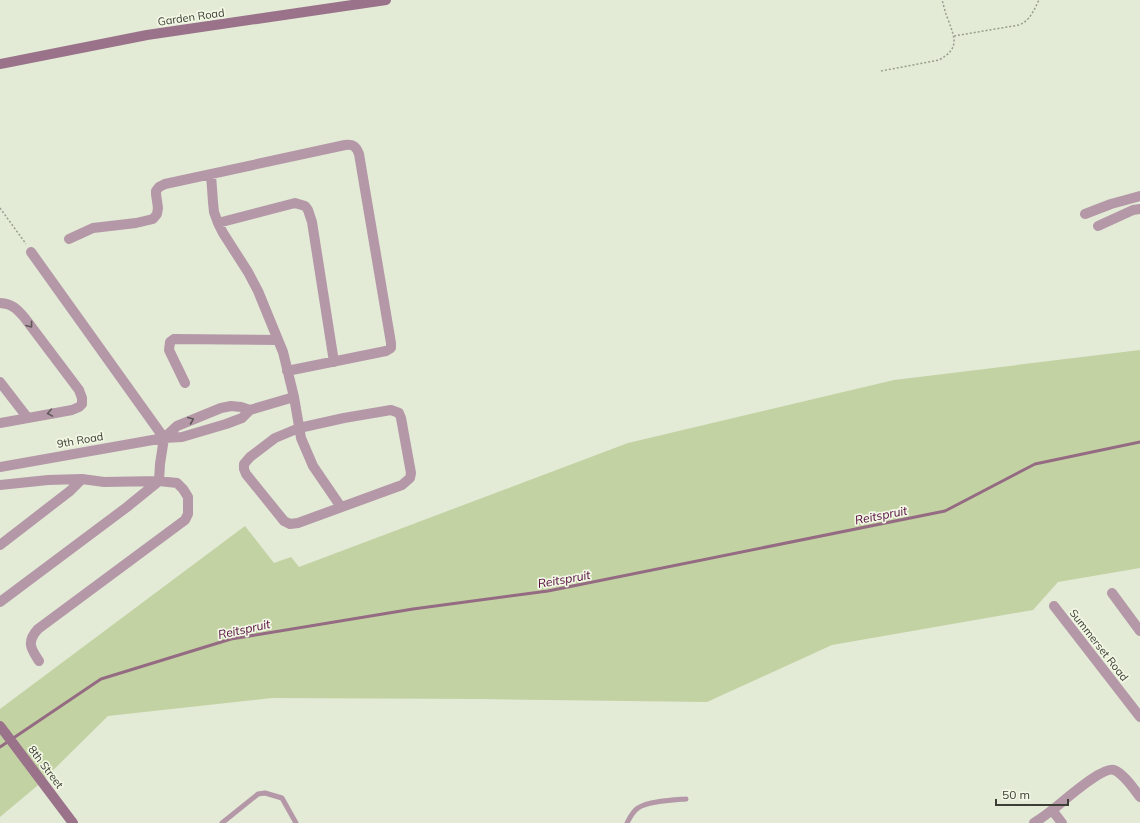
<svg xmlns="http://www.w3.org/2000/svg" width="1140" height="823" font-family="Mulish,sans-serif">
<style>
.green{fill:#c3d2a3}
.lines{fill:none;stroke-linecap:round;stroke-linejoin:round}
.stream{stroke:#946b82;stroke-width:3}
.path{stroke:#999d8f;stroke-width:1.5;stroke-dasharray:2 2;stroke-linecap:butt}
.lane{stroke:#b498a8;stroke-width:5}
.street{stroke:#b498a8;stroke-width:10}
.secondary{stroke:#9a728a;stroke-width:10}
.oneway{stroke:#605958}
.labels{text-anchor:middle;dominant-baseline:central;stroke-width:3.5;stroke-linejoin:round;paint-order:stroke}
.street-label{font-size:11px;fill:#3c3e36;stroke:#f1f7e3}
.water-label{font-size:12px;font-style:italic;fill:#53083e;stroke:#f1f7e3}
</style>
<rect width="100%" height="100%" fill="#e3ead6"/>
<!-- green -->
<path class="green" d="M1140 350V568L1058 582 1033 610 832 645 707 702 479 699 272 698 108 716 37 786 0 817V709L245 526 274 563 291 557 299 567 628 443 894 380Z"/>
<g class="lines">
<!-- stream -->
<path class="stream" d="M0 747 101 679 231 639 413 609 548 591 945 511 1035 464 1140 442"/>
<!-- path -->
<path class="path" d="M954 36 1019 25C1030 21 1034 10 1039 0
M881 71 939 60C961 48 954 37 948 19 945 13 944 6 942 0
M0 208 26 244"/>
<!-- lane -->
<path class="lane" d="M222 823 258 794 265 793 282 798 296 823
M627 823C630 817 633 811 638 808 648 801 673 800 686 799"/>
<!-- street -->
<path class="street" d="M211 175 213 202 214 212 218 223 223 233 248 272 258 291 283 352 294 397 301 438 313 466 341 507
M1085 214 1111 204 1140 196
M218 223 295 203 305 206 308 210 312 222 334 362
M1098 226 1133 210 1140 209
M69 239 93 228 136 223 153 219 157 214 158 208 156 194V191L159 187 165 184 345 145C353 144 356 146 359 154L391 343V348L386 351 287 371
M31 252 164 438
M0 303C12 304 16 308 24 317L79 390 82 398V404L79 407 72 410 0 423
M0 382 27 417
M185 383 169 350 170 342 174 339 278 340
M391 410 399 413 401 418 411 473 410 478 402 485 298 523 290 524 284 521 246 474 244 469V464L250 457 275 438 299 428 344 418Z
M0 467 164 438 182 437 226 424 242 418 250 410 294 397
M0 485 48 480 82 479 104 482 159 481 177 483 183 489 188 497V514L185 520 38 629C26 642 31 649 39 661
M0 545 70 491 82 479
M1112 593 1140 631
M0 602 127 507 159 481 160 464 164 438 177 426 221 408 231 406 241 407 250 410
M1054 606 1140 717
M1052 810 1062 823
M1034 823C1040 819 1046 815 1052 810 1063 802 1102 766 1114 770 1123 773 1134 789 1140 797"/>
<!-- secondary -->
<path class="secondary" d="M0 64 147 35 386 0
M0 726 73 823"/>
</g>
<!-- one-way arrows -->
<defs><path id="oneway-chevron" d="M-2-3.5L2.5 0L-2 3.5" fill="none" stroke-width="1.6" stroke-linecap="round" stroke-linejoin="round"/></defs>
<g class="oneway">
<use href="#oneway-chevron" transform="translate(30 325) rotate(53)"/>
<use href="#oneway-chevron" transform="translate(50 413) rotate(170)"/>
<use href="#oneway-chevron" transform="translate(191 420) rotate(-22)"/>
</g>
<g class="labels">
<!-- street labels -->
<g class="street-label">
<text transform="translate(191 17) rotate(-8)">Garden Road</text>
<text transform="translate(80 440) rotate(-10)">9th Road</text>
<text transform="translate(1099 645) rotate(52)">Summerset Road</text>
<text transform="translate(46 767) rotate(53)">8th Street</text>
</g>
<!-- water labels -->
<g class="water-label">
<text transform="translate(881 515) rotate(-11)">Reitspruit</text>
<text transform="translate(564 579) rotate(-10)">Reitspruit</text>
<text transform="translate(244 629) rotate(-12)">Reitspruit</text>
</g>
</g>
<!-- scale -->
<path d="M996 799v6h72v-6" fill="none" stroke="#3c3e36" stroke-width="2"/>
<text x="1002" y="799" font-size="12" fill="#3c3e36" stroke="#f1f7e3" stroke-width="3" paint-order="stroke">50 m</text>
</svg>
